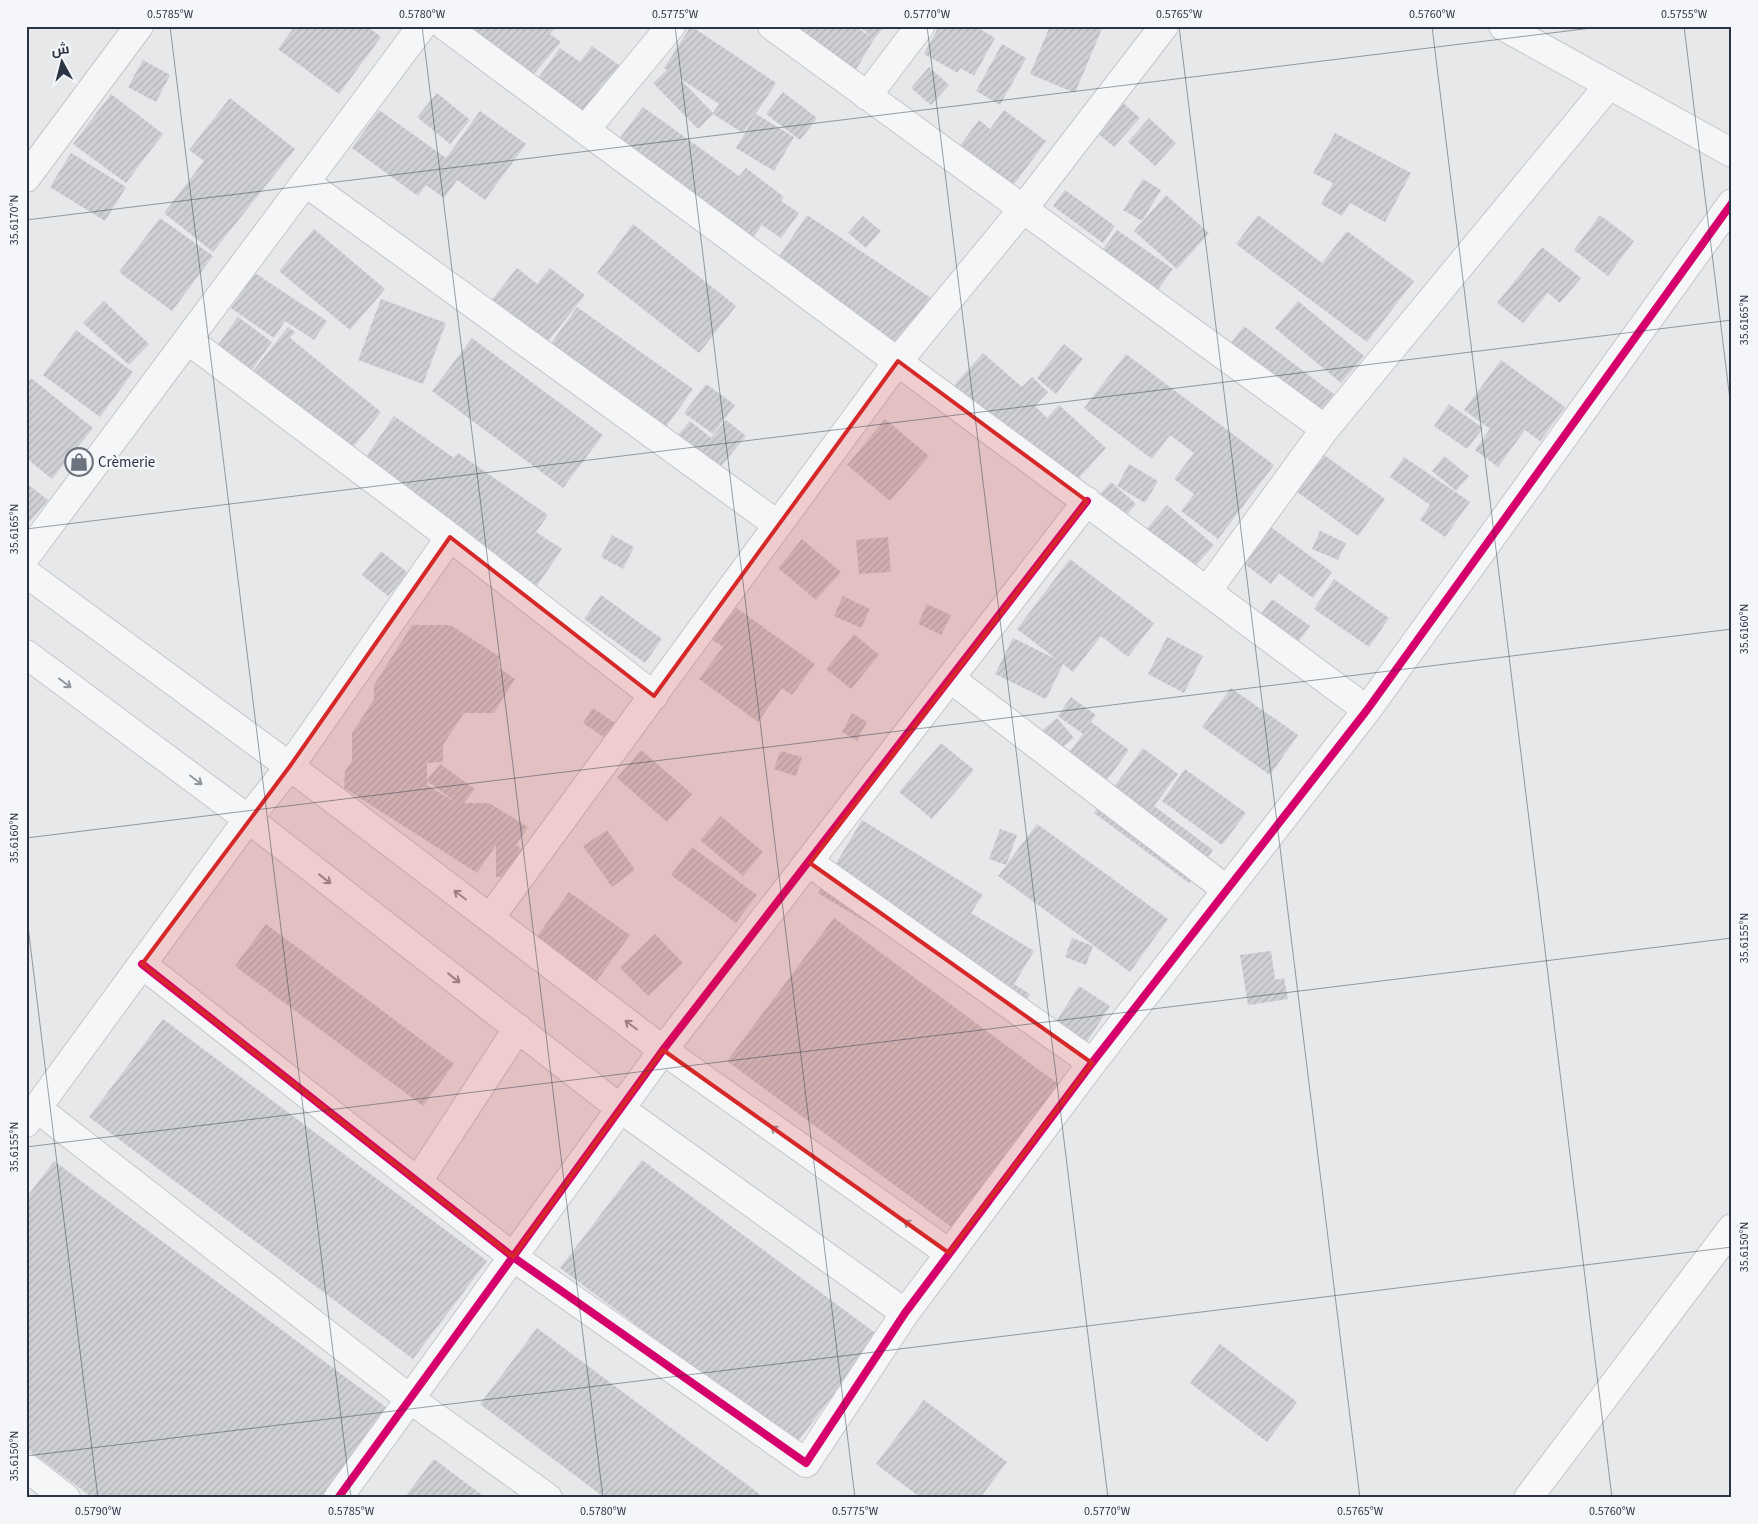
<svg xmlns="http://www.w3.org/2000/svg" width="1758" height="1524" font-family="'Source Sans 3',Cairo,sans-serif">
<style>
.building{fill:url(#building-hatch);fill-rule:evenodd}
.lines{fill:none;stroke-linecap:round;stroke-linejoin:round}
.minor-casing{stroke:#c4c6c8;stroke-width:30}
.major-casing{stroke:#c2c5c8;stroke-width:30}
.minor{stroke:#f5f6f7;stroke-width:28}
.major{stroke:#f8f8f8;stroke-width:28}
.cycleway-casing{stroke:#f4f6f9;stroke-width:11}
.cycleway{stroke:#d6006c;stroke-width:8}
.oneway{stroke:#90959e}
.marked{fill:#d62828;fill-opacity:0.2;stroke:#d62828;stroke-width:4;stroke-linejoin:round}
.ticks{fill:none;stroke:#2b3445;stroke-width:1;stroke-opacity:0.45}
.labels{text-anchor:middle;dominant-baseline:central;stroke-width:5;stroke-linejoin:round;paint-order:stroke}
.poi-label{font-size:15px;fill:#2b3445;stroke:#f4f6f9;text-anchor:start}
.neatline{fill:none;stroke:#2b3445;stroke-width:2}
.ticks-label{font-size:12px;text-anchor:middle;fill:#2b3445}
</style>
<defs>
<pattern id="building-hatch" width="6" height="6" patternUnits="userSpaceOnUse" patternTransform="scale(1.25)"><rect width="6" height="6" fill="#ced0d3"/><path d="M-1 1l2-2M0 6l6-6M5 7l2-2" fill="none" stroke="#b1b3b6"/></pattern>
</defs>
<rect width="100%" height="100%" fill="#e6e8ea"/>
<!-- building -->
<path class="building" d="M295 26H367L381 37 339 94 278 49Z
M466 26H557L550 34 561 42 522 88Z
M691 26 776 83 743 133 713 114 698 129 653 83 667 70 664 68ZM678 77 719 104 713 113Z
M766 26H814L817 28 818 26H854L873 38 859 26H885L874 39 851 78Z
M939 26H975L995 38 974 76 960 68 958 73 924 54Z
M1050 26H1103L1075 93 1030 74Z
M1002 44 1026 58 1000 105 976 91Z
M592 46 626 70 588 124 533 85 560 48 580 62Z
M143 60 170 75 156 102 128 87Z
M929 67 949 85 931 105 911 88Z
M783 92 817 118 800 140 766 114Z
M437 93 470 120 450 144 417 117Z
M111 94 163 134 126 183 73 144Z
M230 98 295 149 213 252 164 213 204 161 189 150Z
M1121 101 1140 118 1114 147 1095 131Z
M643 107 739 176 746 168 784 197 781 201 799 213 781 238 762 225 749 243 614 146Z
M379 110 446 158 480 111 526 144 485 200 457 180 444 198 426 185 418 196 352 148Z
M1004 110 1046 141 1010 190 956 151 979 120 990 129Z
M756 114 794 137 774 171 736 148Z
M1149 118 1176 143 1155 166 1128 142Z
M1335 133 1411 173 1385 222 1350 203 1342 216 1321 204 1333 183 1313 173Z
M71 153 126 187 105 221 50 187Z
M1143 179 1161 190 1142 221 1123 210Z
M1065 190 1115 226 1103 243 1053 206Z
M1166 195 1209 233 1177 269 1134 231Z
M807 215 946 308 907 366 768 273Z
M1258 215 1322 263 1347 231 1414 281 1367 342 1236 244Z
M1600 215 1634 241 1608 276 1574 250Z
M863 216 881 231 866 248 848 233Z
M160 218 213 256 172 311 119 272Z
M633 224 736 306 699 353 597 273Z
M314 229 385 289 350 330 279 271Z
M1117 230 1173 269 1152 298 1120 296 1086 273Z
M1542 247 1581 278 1560 303 1548 293 1523 323 1497 303Z
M517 268 537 284 550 268 585 295 534 359 479 316Z
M255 273 327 321 314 340 285 321 274 338 231 308Z
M381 299 446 323 423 384 358 360Z
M104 301 149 344 129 365 83 323Z
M1298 301 1364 356 1341 383 1275 328Z
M577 307 693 389 656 441 540 359Z
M238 317 272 342 243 382 209 357Z
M1244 326 1335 395 1306 433 1215 364Z
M288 327 295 332 290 338 381 412 342 461 244 382Z
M76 330 133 372 100 417 43 375Z
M472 338 603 435 563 488 432 391Z
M1064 344 1083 359 1056 394 1037 378Z
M983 353 1022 387 1032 377 1048 392 1035 406 1047 418 1059 405 1106 448 1061 498 949 391Z
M1126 354 1274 465 1218 539 1181 511 1194 494 1174 479 1194 453 1170 435 1152 459 1084 408Z
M1501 360 1565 407 1540 441 1525 430 1498 467 1475 450 1490 429 1464 410Z
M31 378 93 428 52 479 26 458V383Z
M706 384 735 405 713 434 684 413Z
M1449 404 1483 428 1467 449 1434 426Z
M394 416 454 458 458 453 548 515 536 532 562 549 530 596 353 476Z
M885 419 929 456 890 501 847 465Z
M726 420 746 436 717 471 676 437 690 421 711 438Z
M1316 449 1385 499 1358 536 1289 486Z
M1444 456 1469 476 1456 491 1432 471Z
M1404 457 1470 502 1445 537 1420 520 1430 505 1390 477Z
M1129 464 1158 481 1145 503 1117 486Z
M1111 482 1136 504 1111 533 1085 511Z
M26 483 48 500 26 526Z
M1167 505 1214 545 1180 583 1134 544Z
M1257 517 1332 572 1313 598 1279 573 1271 584 1230 553Z
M1320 531 1346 543 1338 560 1312 549Z
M612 535 634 547 623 569 601 557Z
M888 537 891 572 859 574 856 540Z
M802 539 841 572 816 600 778 568Z
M381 551 408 573 388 596 362 575Z
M1070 559 1154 623 1128 657 1101 636 1073 672 1063 664 1046 699 995 674 1013 638 1056 659 1017 629Z
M1334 579 1389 618 1369 647 1314 609Z
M601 595 662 639 645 663 584 619Z
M843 596 870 609 861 628 834 616Z
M1272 599 1310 626 1282 664 1244 637Z
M731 604 815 664 792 695 782 688 758 722 699 679 723 647 708 637Z
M927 604 951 615 941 635 918 624Z
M412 625H450L499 656V668L515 679 494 713H464L443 745V762L427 763V780L440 764 475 789 464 803H489L528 827 516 845 530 854 515 877H496V845L477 873 344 788 345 771 352 761V733L374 699V685ZM427 781 457 803 427 785Z
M854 634 879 655 851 689 826 669Z
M1167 637 1203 656 1184 693 1148 674Z
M1231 688 1298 735 1270 775 1202 727Z
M1071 697 1096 715 1091 722 1129 750 1101 788 1063 761 1083 734 1058 716Z
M593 708 618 725 608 740 583 723Z
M852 713 867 722 857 741 842 732Z
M1057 718 1074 738 1057 752 1040 732Z
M941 743 974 770 932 819 899 792Z
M1143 748 1178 774 1154 806 1213 850 1189 883 1094 813Z
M641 750 692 794 667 822 617 778Z
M780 751 802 757 796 776 774 769Z
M1185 769 1246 813 1222 845 1162 801Z
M721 816 763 852 743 876 700 840Z
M862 820 983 895 971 913 1034 951 1014 984 1030 994 1017 1013 818 893Z
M1037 824 1168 919 1130 972 998 876Z
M1000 829 1017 835 1006 865 989 859Z
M607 830 635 870 612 887 583 846Z
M692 847 757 895 736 923 671 875Z
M569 892 630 935 587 994 527 950Z
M834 918 1061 1086 954 1229 727 1061Z
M266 924 454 1064 423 1106 235 966Z
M655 934 683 963 648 996 620 968Z
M1072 938 1093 946 1086 965 1065 957Z
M1271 951 1275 980 1284 978 1288 999 1248 1005 1240 955Z
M1079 986 1110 1006 1078 1056 1047 1036Z
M163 1019 487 1261 413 1359 89 1117Z
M642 1160 878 1335 796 1444 560 1268Z
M54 1161 391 1411 326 1498H93L26 1448V1198Z
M537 1328 765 1498H605L480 1404Z
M1220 1344 1297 1402 1267 1442 1190 1383Z
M924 1400 1007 1462 980 1498H921L876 1464Z
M434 1459 486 1498H404Z"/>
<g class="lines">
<defs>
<path id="minor" d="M445 26 1367 710
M772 26 1325 429
M1503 26 1732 153
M867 96 920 26
M585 130 671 26
M26 178 139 26
M305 182 778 525
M188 340 450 537 654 696
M26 556 422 26
M26 573 308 780 663 1050 949 1253
M1207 591 1325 429 1609 85
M26 654 264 831 621 1109 905 1313
M951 679 1227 890
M810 863 1092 1063
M490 918 898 361 1023 209 1164 26
M142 964 513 1257 806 1463 905 1313 1092 1063 1367 710 1732 203
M38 1109 410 1399 548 1498
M26 1123 248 819 290 766 450 537
M418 1181 518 1028
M26 1467 66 1498
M338 1498 663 1050 1087 501"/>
<path id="major" d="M1528 1498 1732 1228"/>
</defs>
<!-- minor casing -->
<use href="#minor" class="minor-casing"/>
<!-- major casing -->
<use href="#major" class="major-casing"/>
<!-- minor -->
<use href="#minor" class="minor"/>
<!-- major -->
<use href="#major" class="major"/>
<defs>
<path id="cycleway" d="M142 964 513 1257 806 1463 905 1313 1092 1063 1367 710 1732 203
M338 1498 663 1050 1087 501"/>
</defs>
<!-- cycleway casing -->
<use href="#cycleway" class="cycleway-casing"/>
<!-- cycleway -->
<use href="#cycleway" class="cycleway"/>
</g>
<!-- one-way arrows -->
<defs><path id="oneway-shaft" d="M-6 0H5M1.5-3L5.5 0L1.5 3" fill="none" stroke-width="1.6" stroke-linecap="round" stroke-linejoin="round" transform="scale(1.25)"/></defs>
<g class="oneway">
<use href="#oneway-shaft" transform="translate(65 683) rotate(37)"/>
<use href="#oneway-shaft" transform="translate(196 780) rotate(37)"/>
<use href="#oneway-shaft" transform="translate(325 879) rotate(38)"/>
<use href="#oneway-shaft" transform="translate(460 895) rotate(-143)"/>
<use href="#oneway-shaft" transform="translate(454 978) rotate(38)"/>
<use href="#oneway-shaft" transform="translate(631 1025) rotate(-143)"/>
<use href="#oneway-shaft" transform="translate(777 1131) rotate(-145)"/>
<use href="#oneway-shaft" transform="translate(910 1225) rotate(-145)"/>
</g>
<!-- marked area -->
<path class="marked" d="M898 361 1087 501 810 863 1092 1063 949 1253 663 1050 513 1257 142 964 290 766 450 537 654 696Z"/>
<!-- ticks -->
<path class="ticks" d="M170 26 351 1498M422 26 603 1498M675 26 855 1498M927 26 1108 1498M1179 26 1360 1498M1432 26 1612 1498M1684 26 1732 416M26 220 1608 26M26 529 1732 320M26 838 1732 629M26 910 98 1498M26 1147 1732 938M26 1456 1732 1247"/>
<!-- icons -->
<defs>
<symbol id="shop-ring" viewBox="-11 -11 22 22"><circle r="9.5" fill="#f4f6f9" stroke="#6c737f" stroke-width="1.5"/><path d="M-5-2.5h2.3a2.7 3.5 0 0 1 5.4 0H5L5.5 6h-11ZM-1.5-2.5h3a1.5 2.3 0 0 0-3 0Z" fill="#6c737f"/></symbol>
</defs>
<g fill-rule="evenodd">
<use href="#shop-ring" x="63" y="446" width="32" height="32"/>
</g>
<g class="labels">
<!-- poi labels -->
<g class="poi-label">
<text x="98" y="462">Crèmerie</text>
</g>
</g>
<!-- border -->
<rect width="1758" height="1524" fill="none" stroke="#f4f6f9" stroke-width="55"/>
<!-- north arrow -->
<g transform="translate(62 62) rotate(353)" stroke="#f4f6f9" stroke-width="4" paint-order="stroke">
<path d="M0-4L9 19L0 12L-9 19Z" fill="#2b3445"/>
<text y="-8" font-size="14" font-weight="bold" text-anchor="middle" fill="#2b3445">ش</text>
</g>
<rect x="28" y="28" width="1702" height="1468" class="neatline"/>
<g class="ticks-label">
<text x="170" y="18">0.5785°W</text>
<text x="422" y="18">0.5780°W</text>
<text x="675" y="18">0.5775°W</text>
<text x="927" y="18">0.5770°W</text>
<text x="1179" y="18">0.5765°W</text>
<text x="1432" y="18">0.5760°W</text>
<text x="1684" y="18">0.5755°W</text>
<text transform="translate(14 220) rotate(-90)" y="4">35.6170°N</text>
<text transform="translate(1744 320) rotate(-90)" y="4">35.6165°N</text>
<text transform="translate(14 529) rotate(-90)" y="4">35.6165°N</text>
<text transform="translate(1744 629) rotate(-90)" y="4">35.6160°N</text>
<text transform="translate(14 838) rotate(-90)" y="4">35.6160°N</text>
<text transform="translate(1744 938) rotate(-90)" y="4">35.6155°N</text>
<text transform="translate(14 1147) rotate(-90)" y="4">35.6155°N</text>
<text transform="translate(1744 1247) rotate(-90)" y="4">35.6150°N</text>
<text transform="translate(14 1456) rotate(-90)" y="4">35.6150°N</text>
<text x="98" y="1515">0.5790°W</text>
<text x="351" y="1515">0.5785°W</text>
<text x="603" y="1515">0.5780°W</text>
<text x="855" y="1515">0.5775°W</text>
<text x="1107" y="1515">0.5770°W</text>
<text x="1360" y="1515">0.5765°W</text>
<text x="1612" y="1515">0.5760°W</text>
</g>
</svg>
